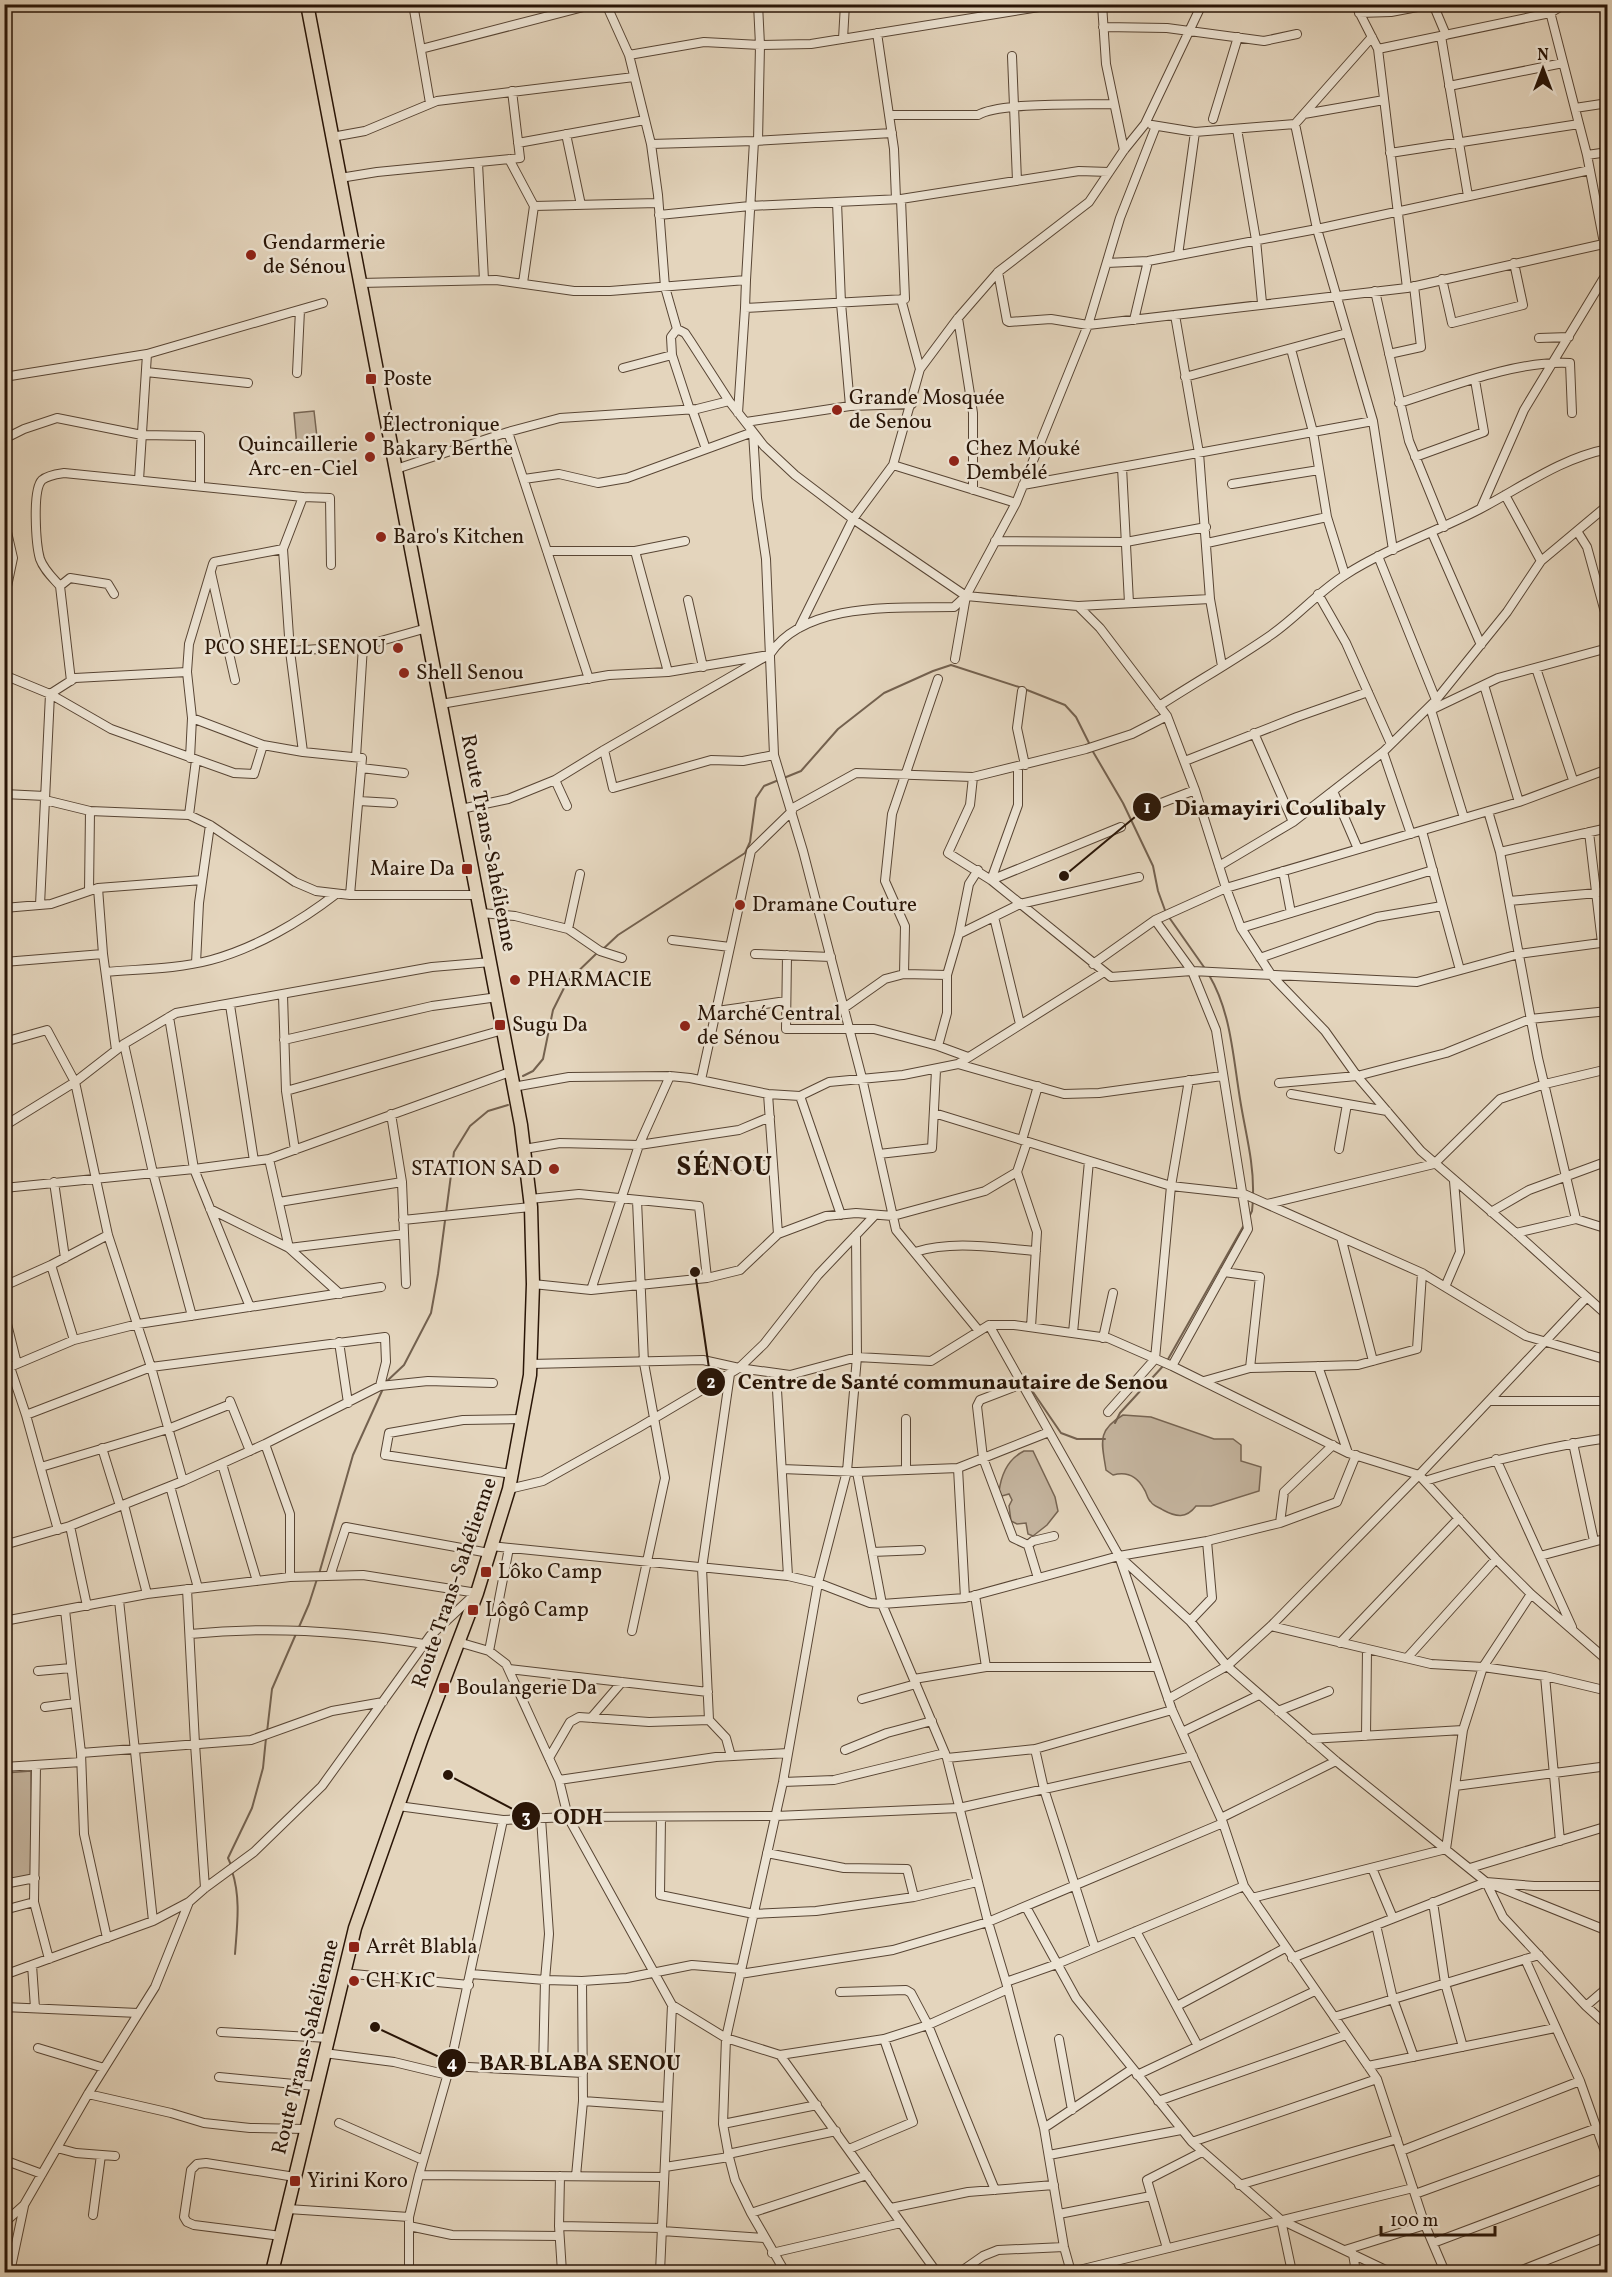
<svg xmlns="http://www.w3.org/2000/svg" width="1612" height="2277" font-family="Vollkorn,serif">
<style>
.green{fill:#c4b49e;stroke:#766452;stroke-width:1.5}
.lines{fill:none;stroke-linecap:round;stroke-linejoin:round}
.stream{stroke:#73614f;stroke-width:2}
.minor-casing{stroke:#584534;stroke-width:10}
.highway-casing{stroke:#291507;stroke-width:15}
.minor{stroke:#ede4d4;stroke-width:8}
.highway{stroke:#e4d5bd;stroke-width:12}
.poi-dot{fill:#8f2418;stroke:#ede4d4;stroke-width:2}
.labels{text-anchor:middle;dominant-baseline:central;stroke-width:5;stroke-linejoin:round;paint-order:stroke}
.poi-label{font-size:21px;fill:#291507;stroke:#ede4d4;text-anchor:start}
.street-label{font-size:21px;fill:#291507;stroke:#ede4d4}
.district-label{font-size:27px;font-weight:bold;letter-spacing:1.5px;fill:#291507;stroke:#ede4d4}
.leader{fill:none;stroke:#291507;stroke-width:2}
.callout-dot{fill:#291507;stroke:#ede4d4;stroke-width:2}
.mark-label{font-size:18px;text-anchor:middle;font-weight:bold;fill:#fff}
.callout-label{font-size:22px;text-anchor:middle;font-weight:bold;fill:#291507;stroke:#ede4d4;stroke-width:5;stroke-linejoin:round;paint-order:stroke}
</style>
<rect width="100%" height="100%" fill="#e4d5bd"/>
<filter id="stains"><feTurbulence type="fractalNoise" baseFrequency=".00333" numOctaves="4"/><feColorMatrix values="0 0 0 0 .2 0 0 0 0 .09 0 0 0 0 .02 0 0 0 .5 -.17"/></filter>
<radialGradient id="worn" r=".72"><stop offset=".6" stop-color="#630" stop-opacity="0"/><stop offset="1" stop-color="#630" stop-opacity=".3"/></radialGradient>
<!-- green -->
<path class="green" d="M314 411 318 446 297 448 294 413Z
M1123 1415 1151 1417 1214 1439H1233L1241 1445V1461L1261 1467 1259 1491 1211 1506H1196C1186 1519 1176 1517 1163 1510 1159 1507 1153 1506 1151 1502 1147 1499 1147 1493 1144 1489 1137 1476 1127 1471 1113 1475L1106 1470C1102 1443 1096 1431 1123 1415Z
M1024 1451H1033L1055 1497 1058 1511 1047 1525 1033 1536 1028 1534 1026 1523 1017 1524 1011 1521 1009 1506 1012 1500 1009 1494 1002 1496 999 1492C1001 1475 1008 1459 1024 1451Z
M31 1771 32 1877 5 1882V1773Z"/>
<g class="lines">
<!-- stream -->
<path class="stream" d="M1092 750 1123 803 1153 866 1158 891 1166 913 1206 970
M602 950 618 935 745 853 750 842 756 798 764 786 801 771 838 729 884 693 933 671 951 665 1022 688 1065 705 1076 717 1090 745
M1209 975C1231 1012 1233 1057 1240 1099 1245 1131 1254 1162 1253 1194
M523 1076 533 1071 543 1059 553 1010 567 982 597 953
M1249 1217 1252 1211 1253 1200
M1167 1361 1244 1225
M1018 1370 1061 1433 1077 1439H1105
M1115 1423 1120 1413 1164 1365
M319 1574 353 1455 386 1382 404 1365 431 1313 438 1274 454 1152 470 1126 488 1111 508 1105
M267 1732 272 1689 309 1604 317 1579
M231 1865 228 1858 252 1808 263 1768 266 1738
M232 1871C241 1898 237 1926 235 1954"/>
<defs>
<path id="minor" d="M413 4 430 103
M606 4 629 55 651 144 658 195 665 287 677 329 685 333 691 342 729 401 764 446 795 475 853 519 966 596 1078 606 1100 628 1167 716 1195 790 1226 888 1241 928 1272 976 1325 1031 1357 1076 1421 1151 1516 1233 1608 1316
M758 4 760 45 758 141
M1102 4 1106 64 1124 150
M1433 4 1446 35
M1548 4 1587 155 1604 243
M1359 13 1391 12 1433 4
M1103 27 1167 28 1264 41 1297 34
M877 33 894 149 896 199
M1441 36 1468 196
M843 39 845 4
M421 49 595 4
M1378 49 1550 13 1565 4
M629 55 704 42 760 45 811 44 1058 4
M1012 56 1017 181
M1449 86 1563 63
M1575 108 1608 103
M1304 114 1384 100
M889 115H978C999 102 1085 105 1114 104
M1213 119 1238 37
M1295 124 1317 229 1373 421 1393 550
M1152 125 1195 132 1295 124 1372 37
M1237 129 1256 240 1262 303
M566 134 581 205
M332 137 365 131 437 101 634 77
M518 143 645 120
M651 144 754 141 892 133
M1390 153 1579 124
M1587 155 1608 152
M509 159 534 206 523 283
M478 163 484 280
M340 178 377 172 520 158 512 91
M901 199 1079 171 1109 172
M837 202 841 303 850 406
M534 206 658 203
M659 215 750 206 901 199 905 299 745 308 746 280
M1178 255 1195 132
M1107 263 1148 261 1317 229 1590 170
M998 272 1007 321 1009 322 1051 319 1088 325 1407 288 1378 49 1355 4
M1442 279 1452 323 1523 305 1514 263
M360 283 496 280 574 291H610L746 280 754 141
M1407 288 1608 243
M1375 291 1409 441 1444 527
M901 299 920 369
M1175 315 1199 453 1210 599 1222 666
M958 318 973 413V490
M1134 320 1148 261
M677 329 671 337 672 355 690 410
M1539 338 1569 337
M1291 349 1313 432 1327 517 1345 575
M1389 354 1421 347 1414 286
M623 368 672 355
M146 372 248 383
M297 373 300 310
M4 377 147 354 323 303
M1185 377 1347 333
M1399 403C1450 387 1518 360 1570 363L1572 413
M692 409 706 449
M738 413 745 308
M746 422 850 406 912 404
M508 432 589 679
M4 439 24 429 57 418 142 435 200 436V486
M1415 457 1484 432 1475 380
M893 465 1016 503 966 596 955 659
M1122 467 1129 603
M396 469 508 432 560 418 697 409 729 401
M524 479 559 474 598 483 627 478 753 432 757 498 766 559 774 755 803 851 862 1078 896 1230 979 1331
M139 480 147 354
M1232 484 1319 470
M1023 485 1373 421
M1505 495 1541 561
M1016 503 1088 325 1120 218 1156 126
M1481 508 1524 410 1608 271
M4 519 13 558 5 596V675
M1577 531 1587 547 1608 623
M1432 533 1481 645
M995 541 1126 542 1206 527
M1207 543 1327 517
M547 551H635L685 541
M635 551 668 672
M1378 556 1436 700
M211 573 235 680
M60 586C52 577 44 570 40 559 36 545 32 490 42 480 48 475 57 474 64 473L303 497
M1318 594 1346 643 1391 744
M688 600 703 667
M1078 606 1210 599
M799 628 853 519 893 465 920 369 958 318 998 272 1089 202 1124 150 1145 124 1202 4
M290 651 363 646 427 628
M1536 668 1573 780
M4 675 50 694 111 729 234 773 254 774 263 745 192 718 187 672 189 644 213 564 214 562 283 549 303 497 330 498 331 565
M71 681 60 586 70 578 108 584 114 594
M1484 685 1519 802
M1022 691 1017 728 1025 765
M441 704 609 675 668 672 763 656
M1159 706C1196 682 1235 660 1271 635 1297 617 1318 592 1345 575 1387 548 1436 532 1480 509 1522 487 1561 458 1608 449
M1429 708 1431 710 1498 678 1608 648
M1431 710 1464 818
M1254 733 1293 822
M263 745 303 752 290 651 283 549
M604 750 613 788 711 760 743 761 774 755
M303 752 362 758 350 895
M1383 752 1411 834
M356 757 363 646
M190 758 192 718
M1185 761 1297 717 1368 692
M361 768 404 773
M973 777 970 805 948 853 991 880 1111 977 1192 971 1417 982 1519 954 1608 942
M555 780 567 806
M1333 791 1358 849
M4 794 45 796
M45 800 90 811 189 815 210 825 295 882 316 891 350 895H479
M359 801 393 803
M461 809 508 799 555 780 604 750 770 654C805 601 898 608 954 607L966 596
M791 809 856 773 973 777 1086 749 1132 734 1167 716
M1143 810 1195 790
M1488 811 1500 852 1538 1058 1576 1219
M189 815 196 760
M1422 831 1460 970
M1589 832 1602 943
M1500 852 1608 828
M1219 866 1293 822 1383 752 1436 700 1507 612 1541 561 1608 505
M1283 871 1291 913
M991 880 1121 827
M991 880 1018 805V767
M98 888 103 954 116 1050
M89 891 90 811
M1509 901 1608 892
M40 905 50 694 75 678 187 672
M4 908 51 904 98 888 202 880
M481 913 515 916 568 929 600 951 622 958
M994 917 1020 1024
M1155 920 1192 971 1216 1030 1248 1229 1172 1366
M1241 928 1433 870
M568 929 580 874
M959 934 1020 904 1139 877
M672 940 730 947
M755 954 831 957
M787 955 786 1029H874L938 1046 968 1057
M1260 958 1377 917 1442 906
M4 962 103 954
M196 963 199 903 210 825
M1093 964 1155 920 1226 888 1519 802 1608 769
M106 972C141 969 177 969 211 960 255 948 300 922 336 894
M904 974 905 926 885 881 892 814 938 679
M283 995 286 1091 295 1150
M230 1005 254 1161
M844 1008 885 979 904 974 947 975
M717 1011 786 1001
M169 1017 194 1169 250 1307
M284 1040 432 1006 498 997
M4 1042 47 1030 75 1082 108 1235 151 1367 183 1481
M124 1044 153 1173 192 1316
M938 1046 947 1013V975L959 934 969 884 978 870
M958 1064 1064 1094 1099 1093 1222 1076
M701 1080 751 851 792 811
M1279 1083 1357 1076 1446 1053 1530 1019 1608 1011
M513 1087 569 1077 670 1076 690 1078 768 1094 800 1096 829 1082 903 1075 958 1064 1104 972
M286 1091 503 1030
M768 1094 778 1234
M1291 1094 1387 1111
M800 1096 841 1215
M934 1113 1171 1186 1244 1194 1422 1273 1526 1336 1608 1360
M391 1114 402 1182 406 1284
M4 1126 75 1082 124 1044 176 1013 432 967 491 962
M1022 1140 1038 1086
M1027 1142 1017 1172 1037 1232 1031 1327
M524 1149 560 1143 639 1145 739 1130 770 1117
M1339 1149 1347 1104
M879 1154 932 1148 936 1070
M269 1159 289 1248 404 1234
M714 1166 773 1165
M54 1182 65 1258
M4 1188 194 1169 269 1159 510 1072
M530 1199 579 1194 699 1206 707 1278
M279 1202 402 1182
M1267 1204 1434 1164 1500 1099 1545 1084 1608 1069
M210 1209 289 1248 340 1294
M1491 1212 1529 1190 1608 1161
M403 1220 531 1207
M1516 1233 1576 1219 1608 1229
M1341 1237 1373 1361
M915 1252C954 1240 995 1248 1036 1251
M51 1265 74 1340
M1224 1272 1260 1277 1250 1368
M533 1284 591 1290 707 1278 740 1270 778 1234 826 1216 856 1213 893 1216 985 1191 1017 1172
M4 1286 51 1265 108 1235
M1445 1287 1460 1252 1454 1181
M591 1290 639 1145 670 1076
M4 1312 17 1364
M989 1325 1119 1556 1172 1710 1223 1823 1244 1886 1377 2079 1425 2225 1445 2272
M1073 1333 1089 1161
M1103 1338 1113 1293
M339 1342 348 1403
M530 1364 703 1360 739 1368 790 1375 857 1357 931 1361 989 1325H1014L1108 1338 1172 1366 1348 1453 1419 1475 1496 1559 1531 1594 1608 1661
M1318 1366 1348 1453
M776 1373 788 1576
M730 1374 702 1568 709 1720 726 1738 731 1756
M1204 1381 1250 1368 1358 1365 1417 1349 1422 1273
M1022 1384 980 1400 977 1406 983 1458 1013 1538 1028 1545
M230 1401 250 1451
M1489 1401H1600
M1108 1412 1155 1359 1171 1186 1189 1080
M26 1415 151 1367 385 1337 386 1362 380 1386
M906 1419V1470
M1573 1443 1594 1541
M265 1444 290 1514V1577
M102 1448 120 1506
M1496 1459 1572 1627
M222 1464 257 1581
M41 1467 168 1429 231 1404
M958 1468 965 1598
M782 1469 857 1472 958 1468 1049 1432
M857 1472 882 1604 947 1758 988 1922 1006 1982 1044 2128 1064 2247 1071 2272
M512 1474 385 1455 389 1433 463 1420 522 1419
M1425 1481C1485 1462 1545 1447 1608 1438
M170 1486 198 1588
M509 1489 543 1481 638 1428 739 1368 764 1344 818 1275 875 1215
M124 1505 147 1594 290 1577 363 1575 477 1593
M1280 1523 1284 1492 1333 1445
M70 1526 87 1606
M58 1530 26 1415 10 1367 74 1340 138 1324 381 1287
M4 1545 70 1526 183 1481 265 1444 380 1386 428 1381 493 1383
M491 1546 788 1576 818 1583 870 1603 882 1604 965 1598 1119 1556 1207 1541 1280 1523 1337 1502 1356 1455
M872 1552 921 1550
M1540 1556 1608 1538
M1120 1557 1190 1621 1227 1666 1336 1761 1486 1882 1608 1931
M330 1576 346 1527 489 1553
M1038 1578 1028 1545 1033 1541 1054 1536
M187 1589 195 1744 205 1888
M4 1595 8 1620
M975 1595 986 1667
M119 1600 153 1921
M65 1610 81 1753 84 1834 107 1938
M4 1621 147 1594
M1190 1621 1212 1598 1207 1541
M1271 1626 1431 1664 1483 1667 1545 1676 1608 1691
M632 1631 665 1478 644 1363 637 1200
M190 1634C268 1626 347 1631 424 1644
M458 1642 489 1651 506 1664 559 1780 568 1817 672 2005 726 2038 780 2055 935 2270 939 2272
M1340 1643 1459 1518
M489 1651 509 1548
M1407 1658 1496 1559
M509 1669 708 1692
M38 1671 71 1668
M1545 1676 1560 1841
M914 1679 986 1667H1157
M862 1699 916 1684
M1168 1699 1227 1666 1271 1626 1419 1475 1587 1297
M45 1707 75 1703
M1278 1711 1329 1691
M591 1718 622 1682
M1182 1732 1259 1695
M1366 1736 1367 1649
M1310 1739 1463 1730
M1035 1749 1044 1789 1095 1948
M845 1750 887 1733 932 1721
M81 1753 251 1740 332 1711 383 1702
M549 1758 570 1722 579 1717 649 1722 709 1720
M947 1758 1035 1749 1172 1710
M36 1765 34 1902 49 1959
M4 1767 81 1762
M559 1780 716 1757 788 1753
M783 1782 834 1780 945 1753
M1455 1786 1608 1766
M398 1806 503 1820 568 1817 776 1816 959 1808 1193 1756
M661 1817 660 1895 754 1914 816 1911 914 1897 977 1882
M541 1818 549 1934 545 1980 543 2071
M1221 1818 1336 1761
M767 1853 844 1868 907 1869 914 1897
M1372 1868 1393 1918
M1470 1868 1608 1826
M1486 1882 1503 1917 1586 2006 1608 2026
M4 1884 35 1878
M1252 1898 1446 1849 1463 1730 1483 1667 1531 1594
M1433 1902 1445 1983 1463 2047
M1026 1907 1076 1998 1192 2142 1281 2220 1390 2272
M4 1910 34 1902
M1376 1925 1393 1999 1414 2057
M1136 1931 1198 2046
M1292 1958 1486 1882 1534 1886H1608
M1525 1959 1580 2081 1608 2160
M32 1965 35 2008
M343 1973 469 1985
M471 1974 545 1980 582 1981 627 1978 692 1965 741 1969
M740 1974 893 1950 988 1922 1223 1823
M4 1975 153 1921 189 1902 205 1888 254 1852 322 1786 430 1636 473 1596
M1006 1982 1057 1964 1244 1886
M840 1992 906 1990 911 1993 928 2025 995 2190
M1177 2006 1285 1948
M1586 2006 1608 1987
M4 2007 138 2013
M1334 2017 1539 1955
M221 2032 328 2038
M1059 2039 1072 2110
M38 2048 104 2068
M324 2053 394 2062 448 2075
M780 2055 884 2039 928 2025 1008 1989
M450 2066 583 2073
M1368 2066 1555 2028
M1137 2075 1315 1991
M219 2077 316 2086
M88 2094 171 2113 204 2123 250 2128 306 2129
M583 2101 667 2107
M1158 2101 1346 2035
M339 2123 423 2160
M723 2124 817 2105
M1044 2128 1132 2069
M1192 2142 1377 2079
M57 2148 76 2153 115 2156
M849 2149 913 2122 884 2039
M1401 2151 1580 2081
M728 2154 836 2131
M1049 2155 1181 2130
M4 2160 42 2174
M665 2167 729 2157
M419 2175 664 2177
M560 2176 559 2226 562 2272
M576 2176 583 2101 582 1981
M1239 2185 1397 2139
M1415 2194 1597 2128
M891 2208 968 2192 1054 2185
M288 2209 409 2217
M751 2213 867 2175
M1059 2214 1151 2196
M93 2215 101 2155
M1281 2220 1292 2272
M4 2223 24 2205 88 2094 155 1987 189 1902
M409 2226 452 2235 559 2236
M559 2226 662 2228
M662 2231 764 2238
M281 2236 194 2225 187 2222 184 2217 191 2170 197 2164 206 2163 295 2177
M1433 2243 1608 2177
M1167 2248 1147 2180 1202 2152
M1345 2250 1425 2225
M772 2253 901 2223
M1353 2254 1356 2272
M10 2272 24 2206
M409 2272V2217L419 2175 450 2066 503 1820
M660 2272 672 2005
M785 2272 751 2213 735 2180 729 2157 723 2124 726 2038 783 1782 818 1583 847 1471 857 1357 856 1235
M960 2272 983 2256 998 2250 1064 2247
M1071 2272 1413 2188
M1517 2272 1608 2236"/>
<path id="highway" d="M272 2272 355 1928 422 1738 477 1593 509 1489 530 1375 533 1284 531 1207 521 1125 307 4"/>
</defs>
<!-- minor casing -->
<use href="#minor" class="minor-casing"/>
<!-- highway casing -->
<use href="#highway" class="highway-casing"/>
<!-- minor -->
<use href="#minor" class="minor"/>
<!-- highway -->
<use href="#highway" class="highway"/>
</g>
<!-- markers -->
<g class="poi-dot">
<circle cx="251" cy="255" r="6"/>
<rect x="365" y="373" width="12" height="12" rx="3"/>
<circle cx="837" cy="410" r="6"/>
<circle cx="370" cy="437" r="6"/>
<circle cx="370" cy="457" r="6"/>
<circle cx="954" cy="461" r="6"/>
<circle cx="381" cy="537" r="6"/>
<circle cx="398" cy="648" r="6"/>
<circle cx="404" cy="673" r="6"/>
<rect x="461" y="863" width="12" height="12" rx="3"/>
<circle cx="740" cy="905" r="6"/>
<circle cx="515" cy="980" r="6"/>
<rect x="494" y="1019" width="12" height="12" rx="3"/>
<circle cx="685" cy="1026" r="6"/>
<circle cx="554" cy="1169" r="6"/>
<rect x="480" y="1566" width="12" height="12" rx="3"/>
<rect x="467" y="1604" width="12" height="12" rx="3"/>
<rect x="438" y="1682" width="12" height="12" rx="3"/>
<rect x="348" y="1941" width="12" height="12" rx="3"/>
<circle cx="354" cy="1981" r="6"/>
<rect x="289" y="2175" width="12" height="12" rx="3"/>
</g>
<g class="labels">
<!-- poi labels -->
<g class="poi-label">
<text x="263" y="243">Gendarmerie<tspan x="263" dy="24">de Sénou</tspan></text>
<text x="383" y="379">Poste</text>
<text x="849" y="398">Grande Mosquée<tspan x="849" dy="24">de Senou</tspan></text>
<text x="382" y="425">Électronique<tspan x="382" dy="24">Bakary Berthe</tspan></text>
<text x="358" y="445" text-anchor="end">Quincaillerie<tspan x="358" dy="24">Arc-en-Ciel</tspan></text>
<text x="966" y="449">Chez Mouké<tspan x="966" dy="24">Dembélé</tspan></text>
<text x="393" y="537">Baro's Kitchen</text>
<text x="386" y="648" text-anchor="end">PCO SHELL SENOU</text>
<text x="416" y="673">Shell Senou</text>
<text x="455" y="869" text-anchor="end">Maire Da</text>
<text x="752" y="905">Dramane Couture</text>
<text x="527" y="980">PHARMACIE</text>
<text x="697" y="1014">Marché Central<tspan x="697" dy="24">de Sénou</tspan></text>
<text x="512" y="1025">Sugu Da</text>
<text x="542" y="1169" text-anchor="end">STATION SAD</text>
<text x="498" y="1572">Lôko Camp</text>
<text x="485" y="1610">Lôgô Camp</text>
<text x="456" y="1688">Boulangerie Da</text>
<text x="366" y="1947">Arrêt Blabla</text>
<text x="366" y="1981">CH K1C</text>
<text x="307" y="2181">Yirini Koro</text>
</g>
<!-- street labels -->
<g class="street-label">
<text transform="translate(488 843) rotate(79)">Route Trans-Sahélienne</text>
<text transform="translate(455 1583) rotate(-71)">Route Trans-Sahélienne</text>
<text transform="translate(306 2047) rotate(-76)">Route Trans-Sahélienne</text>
</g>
<!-- district labels -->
<g class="district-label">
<text x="725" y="1168">SÉNOU</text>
</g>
</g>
<!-- callouts -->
<path class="leader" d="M1064 876L1147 807M695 1272L711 1382M448 1775L526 1816M375 2027L452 2063"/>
<g class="callout-dot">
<circle cx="1064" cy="876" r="6"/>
<circle cx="695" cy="1272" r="6"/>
<circle cx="448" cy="1775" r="6"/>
<circle cx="375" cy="2027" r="6"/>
<circle cx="1147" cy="807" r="15"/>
<circle cx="711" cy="1382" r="15"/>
<circle cx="526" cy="1816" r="15"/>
<circle cx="452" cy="2063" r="15"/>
</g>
<g class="mark-label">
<text x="1147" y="813">1</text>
<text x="711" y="1388">2</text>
<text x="526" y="1823">3</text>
<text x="452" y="2069">4</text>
</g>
<g class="callout-label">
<text x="1280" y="815">Diamayiri Coulibaly</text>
<text x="953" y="1389">Centre de Santé communautaire de Senou</text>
<text x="578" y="1824">ODH</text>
<text x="580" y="2070">BAR BLABA SENOU</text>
</g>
<!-- margin -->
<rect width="1612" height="2277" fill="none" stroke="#e4d5bd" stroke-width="24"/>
<rect x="6" y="6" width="1600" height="2265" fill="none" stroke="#291507" stroke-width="3"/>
<rect x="12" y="12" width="1588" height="2253" fill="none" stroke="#291507" stroke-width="1.5"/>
<!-- north arrow -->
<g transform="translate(1543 69)" stroke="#ede4d4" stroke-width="4.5" paint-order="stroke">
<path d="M0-4.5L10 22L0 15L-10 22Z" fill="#291507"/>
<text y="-9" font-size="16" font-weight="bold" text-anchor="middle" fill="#291507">N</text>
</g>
<!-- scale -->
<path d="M1381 2226v9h114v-9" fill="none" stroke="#291507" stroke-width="3"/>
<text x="1390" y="2226" font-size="18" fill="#291507" stroke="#ede4d4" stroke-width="4.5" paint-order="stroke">100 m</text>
<rect width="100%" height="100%" filter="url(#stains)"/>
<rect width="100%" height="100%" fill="url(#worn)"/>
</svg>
